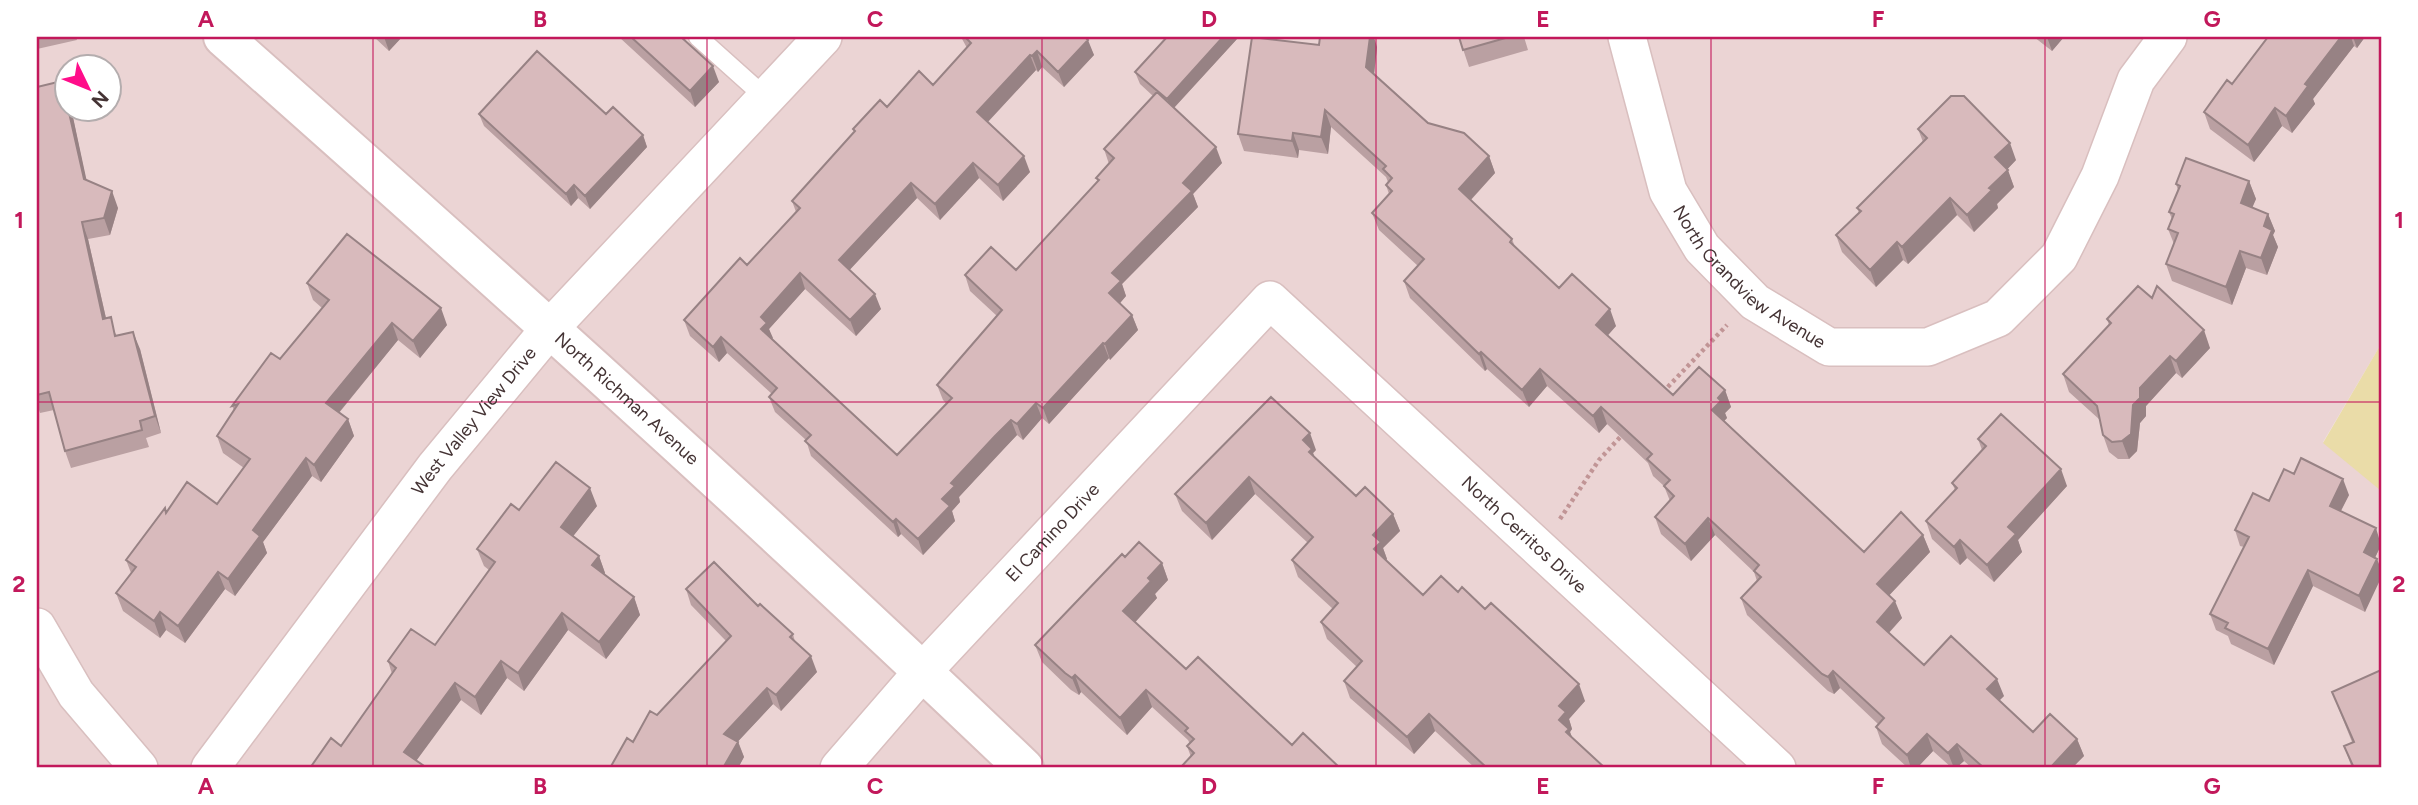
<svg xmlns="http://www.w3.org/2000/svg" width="2418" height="805" font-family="Figtree,sans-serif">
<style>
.residential{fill:#ebd4d4;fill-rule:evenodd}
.green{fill:#eadca8}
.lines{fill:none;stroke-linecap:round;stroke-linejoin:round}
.service-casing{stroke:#d9bfbf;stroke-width:21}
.minor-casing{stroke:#d9bfbf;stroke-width:40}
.tertiary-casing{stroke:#d9bfbf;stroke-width:42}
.path{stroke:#c19596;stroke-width:4.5;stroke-dasharray:3.5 3.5;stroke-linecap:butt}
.service{stroke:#fff;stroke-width:18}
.minor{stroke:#fff;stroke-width:37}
.tertiary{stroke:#fff;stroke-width:38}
.wall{fill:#baa0a2}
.shaded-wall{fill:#978284}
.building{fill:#d8babc;stroke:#978284;stroke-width:2}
.grid{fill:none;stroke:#c2185b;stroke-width:2;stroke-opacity:0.55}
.labels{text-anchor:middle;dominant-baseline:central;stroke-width:6;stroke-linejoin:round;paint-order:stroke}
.street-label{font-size:18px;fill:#443334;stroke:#fff}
.neatline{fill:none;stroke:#c2185b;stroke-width:2.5}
.grid-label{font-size:23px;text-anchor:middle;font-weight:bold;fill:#c2185b}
</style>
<rect width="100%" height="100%" fill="#f3e3e2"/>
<!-- residential -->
<path class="residential" d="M37 37H2381V344L2323 442 2381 489V768H37ZM66 66H108V108H66Z"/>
<!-- green -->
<path class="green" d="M2381 344V489L2380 490 2323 443Z"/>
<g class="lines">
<defs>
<path id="service" d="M698 37 766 98"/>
<g id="minor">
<path id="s1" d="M1627 37 1668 191 1702 248 1755 302 1829 347H1928L1998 318 2059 257 2100 176 2136 80 2168 37"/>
<path d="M37 627 76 694 139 768"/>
<path id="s2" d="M210 768 435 467 551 327 823 37"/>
<path id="s3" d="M839 768 923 671 1270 300 1777 768"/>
</g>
<g id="tertiary">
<path id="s4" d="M223 37C494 277 763 518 1024 768"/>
</g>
</defs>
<!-- service casing -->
<use href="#service" class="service-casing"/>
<!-- minor casing -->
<use href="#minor" class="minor-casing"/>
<!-- tertiary casing -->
<use href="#tertiary" class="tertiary-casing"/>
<!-- path -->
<path class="path" d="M1663 392 1727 325
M1560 519 1599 460 1623 434"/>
<!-- service -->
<use href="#service" class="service"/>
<!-- minor -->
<use href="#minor" class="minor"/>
<!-- tertiary -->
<use href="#tertiary" class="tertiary"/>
</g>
<!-- wall -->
<path class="wall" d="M37 37H76L77 40 37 49Z
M374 37H402L389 51Z
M619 37H684L686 41 719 82 695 107Z
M961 37H1085L1094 55 1064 87 1042 67 1038 72 1036 70 988 122 1030 172 1003 201 979 178 940 220 917 198 849 270 881 309 856 336 805 289 769 329 772 339 897 455 946 403 943 400 937 385 997 316 970 291 965 275 1016 270 1098 182 1096 178 1109 164 1104 149 1153 96 1140 84 1135 72 1237 39 1174 108 1222 163 1193 194 1198 207 1122 284 1126 296 1120 303 1132 315 1138 330 1110 360 1109 358 1049 424 1042 418 1023 440 1017 435 1000 452 959 497 960 502 952 511 955 521 923 555 901 534 898 537 811 456 806 440 775 412 769 397 772 394 727 353 719 362 690 336 684 320 747 265 796 212 792 201 854 132 853 129 887 107 933 85 967 48Z
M1459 37H1524L1528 50 1469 67Z
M2034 37H2064L2052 51Z
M2268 37H2365L2357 48 2354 46 2313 99 2315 104 2292 133 2282 126 2254 162 2210 129 2204 112 2232 84Z
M1319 45 1377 47 1374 74 1428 123 1489 156 1495 173 1471 200 1512 239 1515 247 1559 288 1616 326 1608 335 1673 395 1725 390 1731 407 1725 413 1727 418 1724 421 1864 552 1923 535 1930 552 1889 595 1902 618 1889 633 1924 665 2004 696 1999 700 2033 732 2077 739 2084 756 2072 768H1972L1964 761 1956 768H1952L1933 751 1917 768H1908L1882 744 1876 727 1878 724 1840 688 1834 694 1828 691 1747 615 1741 598 1757 581 1754 572 1715 535 1691 561 1661 534 1655 517 1670 501 1664 486 1653 476 1648 463 1607 424 1599 433 1547 386 1529 407 1487 369 1485 371 1410 298 1404 281 1418 266 1379 230 1372 213 1389 194 1386 185 1388 182 1386 177 1331 127 1328 154 1299 150 1298 158 1244 151 1238 134Z
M62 81 66 93V108H71L86 180 118 208 110 235 88 239 106 318 117 336 140 349 161 433 146 438 149 447 71 468 65 451 54 410 40 413 37 403V87Z
M479 114H606L643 135 647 147 590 209 578 198 571 206 484 126Z
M1918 129 2016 160 2007 169 2014 187 1997 204 1998 208 1974 232 1957 215 1908 264 1903 260 1876 287 1842 252 1836 235 1859 213 1857 208 1923 142Z
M2249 181 2256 199 2252 207 2268 214 2275 231 2273 235 2278 247 2267 275 2246 268 2232 305 2172 281 2166 264 2174 244 2168 229 2172 219 2169 212 2178 190 2176 184Z
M307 283 447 325 420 358 398 340 339 413 348 419 354 436 321 482 312 476 263 542 267 553 235 596 225 589 185 643 166 630 160 638 123 611 116 593 131 573 126 560 167 512 217 504 244 468 223 453 217 436 234 410 232 406 280 359 322 308 313 300Z
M2152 298 2210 348 2182 378 2176 373 2146 406V416L2140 423 2137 451 2129 459H2118L2109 452 2103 435 2100 420 2069 392 2063 374 2109 325 2107 319Z
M1978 439 2067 486 2018 540 2022 552 1994 582 1967 558 1960 565 1932 539 1926 521 1955 490 1952 483 1982 450Z
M1316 450 1313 453 1315 458 1356 496 1393 514 1400 531 1383 548 1387 559 1386 560 1423 595 1458 592 1585 701 1569 719 1572 729 1570 732 1572 737 1605 768H1475L1435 731 1414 754 1350 698 1344 681 1357 667 1327 639 1321 622 1333 609 1298 577 1292 560 1308 543 1255 494 1212 540 1182 511 1175 494Z
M2349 495 2341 511 2381 545 2375 558 2365 612 2313 586 2274 665 2231 644 2228 636 2216 630 2210 614 2244 547 2240 546 2235 530 2269 501Z
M597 506 573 536 599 556 605 573 604 574 634 597 640 615 606 659 568 630 524 691 507 678 481 715 461 700 310 768 341 746 392 674 388 661 435 645 489 570 484 566 477 549 519 510Z
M1125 557 1162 563 1168 580 1155 594 1157 598 1135 622 1186 669 1292 745 1340 768 1191 757 1187 746 1190 744 1188 740 1152 707 1127 735 1081 692 1079 695 1071 690 1042 662 1035 645Z
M686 589 758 606 793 634 795 642 817 672 781 711 773 704 738 741 744 757 738 768H610L726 641 691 605Z
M2332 692 2381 768H2352L2344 746 2352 742Z"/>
<!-- shaded-wall -->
<path class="shaded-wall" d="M384 37H402L389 51Z
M1223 37H1236L1237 39 1171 111 1167 99Z
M1370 37H1374L1377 47 1373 84 1366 67Z
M2047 37H2064L2052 51Z
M2341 37H2351L2354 46 2313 99 2315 104 2292 133 2286 116 2305 84Z
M2353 37H2365L2357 48Z
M1088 40 1094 55 1064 87 1058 72Z
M1037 51 1042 67 1038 72 1032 56Z
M1030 55 1036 70 983 127 977 112Z
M713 66 719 82 695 107 690 91Z
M68 108H71L90 196 84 179Z
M2275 108 2282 126 2254 162 2248 145Z
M1325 110 1331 127 1328 154 1321 137Z
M1293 133 1299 150 1298 158 1292 141Z
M643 135 647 147 590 209 585 196Z
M2010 143 2016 160 2002 175 1995 157Z
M1216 147 1222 163 1193 194 1198 207 1122 284 1126 296 1115 309 1109 293 1112 273 1183 183Z
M1024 156 1030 172 1003 201 998 185Z
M1489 156 1495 173 1465 206 1459 189Z
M973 163 979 178 940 220 935 204Z
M2008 170 2014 187 1997 204 1998 208 1974 232 1967 215 1989 188Z
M2249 181 2256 199 2247 220 2241 203Z
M911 183 917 198 844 276 839 260Z
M574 185 578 198 571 206 566 194Z
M112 191 118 208 110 235 104 218Z
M1950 198 1957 215 1908 264 1902 247Z
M2268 214 2275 231 2273 235 2278 247 2267 275 2261 258 2264 226Z
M82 222 88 239 110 336 103 319Z
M1897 242 1903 260 1876 287 1870 270Z
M2240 251 2246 268 2232 305 2226 287Z
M800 273 805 289 769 329 773 338 767 345 761 329V317Z
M875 294 881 309 856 336 850 320Z
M441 308 447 325 420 358 413 341Z
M1610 309 1616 326 1602 342 1596 325Z
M1132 315 1138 330 1110 360 1105 344Z
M392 323 398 340 332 421 326 403Z
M2204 330 2210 348 2182 378 2176 361Z
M133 332 140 349 161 433 155 416Z
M721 337 727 353 719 362 713 347Z
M1103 343 1109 358 1049 424 1043 408Z
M1481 352 1487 369 1485 371 1479 354Z
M2170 356 2176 373 2146 406V416L2140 423 2137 451 2129 459 2122 441 2133 405 2140 388Z
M1540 369 1547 386 1529 407 1522 390Z
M1725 390 1731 407 1725 413 1727 418 1718 427 1712 410 1718 398Z
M1036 403 1042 418 1023 440 1017 424Z
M1601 407 1607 424 1599 433 1593 416Z
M348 419 354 436 321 482 314 465Z
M1011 420 1017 435 959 497 960 502 952 511 955 521 923 555 918 539 951 483Z
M1310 433 1316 450 1313 453 1318 466 1315 469 1303 440Z
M306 458 312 476 263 542 267 553 235 596 228 579 253 530Z
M2061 469 2067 486 2018 540 2022 552 1994 582 1987 565 2008 527Z
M1249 477 1255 494 1212 540 1206 523Z
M2343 479 2349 495 2335 522 2330 506Z
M590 488 597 506 567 544 561 527Z
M1393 514 1400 531 1383 548 1387 559 1381 566 1374 549 1373 535Z
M1708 518 1715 535 1691 561 1685 544Z
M896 519 901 534 898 537 893 522Z
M2376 528 2381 545 2370 568 2364 552Z
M1923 535 1930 552 1883 602 1877 584Z
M1960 540 1967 558 1960 565 1954 547Z
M599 556 605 573 598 582 592 565Z
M2377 559 2381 569V578L2365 612 2359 596Z
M1162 563 1168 580 1155 594 1157 598 1130 628 1123 611 1148 578Z
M2308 570 2313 586 2274 665 2268 649Z
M218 572 225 589 185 643 178 626Z
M634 597 640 615 606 659 599 642Z
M1895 601 1902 618 1883 639 1877 622Z
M160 612 166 630 160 638 154 621Z
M562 613 568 630 524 691 518 673Z
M811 656 817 672 781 711 776 695Z
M501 661 507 678 481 715 475 697Z
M1833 671 1840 688 1834 694 1828 677Z
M1075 675 1081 692 1079 695 1072 678Z
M1997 679 2004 696 1994 706 1987 689Z
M455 683 461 700 411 768 404 752Z
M1579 684 1585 701 1569 719 1572 729 1570 732 1575 746 1559 720V706Z
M767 688 773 704 730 750 724 734Z
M1146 690 1152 707 1127 735 1120 718Z
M1429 714 1435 731 1414 754 1407 737Z
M1927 734 1933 751 1917 768H1911L1907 755Z
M2077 739 2084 756 2072 768H2050Z
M738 742 744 757 738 768H723Z
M1957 744 1964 761 1956 768H1954L1948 753Z"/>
<!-- building -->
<path class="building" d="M631 37H681L713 66 690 91Z
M965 37H1085L1088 40 1058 72 1037 51 1032 56 1030 55 977 112 1024 156 998 185 973 163 935 204 911 183 839 260 875 294 850 320 800 273 761 317 767 323 761 329 897 455 952 398 937 385 1002 310 965 275 991 247 1016 270 1099 180 1096 178 1114 158 1104 149 1157 92 1216 147 1183 183 1192 191 1112 273 1121 281 1109 293 1132 315 1105 344 1103 343 1043 408 1036 403 1017 424 1011 420 995 436 951 483 955 486 942 499 950 506 918 539 896 519 893 522 805 441 811 435 769 397 777 388 721 337 713 347 684 320 740 258 747 265 800 208 792 201 855 131 853 129 880 100 887 107 919 71 933 85 971 43Z
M1167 37H1223L1167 99 1135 72Z
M1252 37 1319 45 1320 37H1370L1366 67 1428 123 1464 133 1489 156 1459 189 1512 239 1510 242 1559 288 1572 274 1610 309 1596 325 1673 395 1699 367 1725 390 1718 398 1721 401 1712 410 1864 552 1901 512 1923 535 1877 584 1895 601 1877 622 1924 665 1951 636 1997 679 1987 689 2033 732 2050 714 2077 739 2050 768H1984L1957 744 1948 753 1927 734 1907 755 1876 727 1884 718 1833 671 1828 677 1822 674 1741 598 1761 577 1754 571 1759 565 1708 518 1685 544 1655 517 1674 496 1664 486 1670 480 1647 459 1652 454 1601 407 1593 416 1540 369 1522 390 1481 352 1479 354 1404 281 1424 259 1372 213 1392 191 1386 185 1392 178 1383 169 1386 166 1325 110 1321 137 1293 133 1292 141 1238 134Z
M1459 37H1509L1463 50Z
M2268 37H2341L2305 84 2308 86 2286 116 2275 108 2248 145 2204 112 2227 80 2232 84Z
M537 51 606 114 613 107 643 135 585 196 574 185 566 194 479 114Z
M62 81 66 101V108H68L84 179 112 191 104 218 82 222 103 319 111 317 115 336 133 332 155 416 140 421 142 430 65 451 49 392 37 395V87Z
M1951 96H1964L2010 143 1995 157 2008 170 1989 188 1992 190 1967 215 1950 198 1902 247 1897 242 1870 270 1836 235 1861 211 1857 208 1927 138 1918 129Z
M2186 158 2249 181 2241 203 2268 214 2264 226 2272 230 2261 258 2240 251 2226 287 2166 264 2178 233 2168 229 2174 214 2169 212 2180 186 2176 184Z
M347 234 441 308 413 341 392 323 326 403 348 419 314 465 306 458 253 530 260 536 228 579 218 572 178 626 160 612 154 621 116 593 136 567 126 560 165 508 166 513 187 482 217 504 250 459 217 436 238 404 232 406 271 353 280 359 329 300 307 283Z
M2138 286 2152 298 2157 286 2204 330 2176 361 2170 356 2140 388V398L2133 405 2131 434 2122 441 2112 442 2103 435 2097 406 2063 374 2111 323 2107 319Z
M1271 397 1310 433 1303 440 1312 449 1309 452 1356 496 1365 487 1393 514 1373 535 1381 542 1374 549 1423 595 1441 576 1458 592 1462 587 1485 609 1491 603 1579 684 1559 706 1566 712 1559 720 1569 729 1566 732 1605 768H1487L1429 714 1407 737 1344 681 1362 661 1321 622 1338 603 1292 560 1313 537 1249 477 1206 523 1175 494Z
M2001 414 2061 469 2008 527 2016 534 1987 565 1960 540 1954 547 1926 521 1957 488 1952 483 1986 446 1978 439Z
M2301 458 2343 479 2330 506 2376 528 2364 552 2377 559 2359 596 2308 570 2268 649 2225 628 2228 623 2210 614 2249 537 2235 530 2253 493 2269 501 2284 469 2294 474Z
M556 462 590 488 561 527 599 556 592 565 634 597 599 642 562 613 518 673 501 661 475 697 455 683 404 752 427 768H310L331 738 341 746 396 668 388 661 411 629 435 645 495 562 477 549 511 504 519 510Z
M1139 542 1162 563 1148 578 1151 581 1123 611 1186 669 1198 657 1292 745 1303 733 1340 768H1180L1194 753 1187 746 1194 739 1185 731 1188 728 1146 690 1120 718 1075 675 1072 678 1065 673 1035 645 1122 554 1125 557Z
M714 562 758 606 760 604 793 634 790 637 811 656 776 695 767 688 724 734 738 742 723 768H610L627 738 633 742 650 711 657 715 731 636 686 589Z
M2381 670V768H2354L2344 746 2354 742 2332 692Z
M580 766 593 768H579Z"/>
<!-- grid -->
<path class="grid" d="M373 37V768M707 37V768M1042 37V768M1376 37V768M1711 37V768M2045 37V768M37 402H2381"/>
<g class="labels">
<!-- street labels -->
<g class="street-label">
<text stroke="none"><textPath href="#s1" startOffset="280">North Grandview Avenue</textPath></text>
<text stroke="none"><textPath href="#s4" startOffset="542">North Richman Avenue</textPath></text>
<text stroke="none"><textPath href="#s2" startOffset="436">West Valley View Drive</textPath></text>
<text stroke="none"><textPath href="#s3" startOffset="318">El Camino Drive</textPath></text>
<text stroke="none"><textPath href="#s3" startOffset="982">North Cerritos Drive</textPath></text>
</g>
</g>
<!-- border -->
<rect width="2418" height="805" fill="none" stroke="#ffffff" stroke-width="77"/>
<!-- north arrow -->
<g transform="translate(88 88) rotate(133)"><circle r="33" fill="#ffffff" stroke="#b4adae" stroke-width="2"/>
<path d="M0-5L12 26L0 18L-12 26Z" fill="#ff0d8a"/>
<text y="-10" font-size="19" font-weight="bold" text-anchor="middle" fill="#443334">N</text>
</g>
<rect x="38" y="38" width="2342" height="728" class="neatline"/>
<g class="grid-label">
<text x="206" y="27">A</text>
<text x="540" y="27">B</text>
<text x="875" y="27">C</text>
<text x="1209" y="27">D</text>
<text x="1543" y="27">E</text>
<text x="1878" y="27">F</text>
<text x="2212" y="27">G</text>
<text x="19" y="228">1</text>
<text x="2399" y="228">1</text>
<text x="19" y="592">2</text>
<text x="2399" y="592">2</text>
<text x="206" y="794">A</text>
<text x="540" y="794">B</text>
<text x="875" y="794">C</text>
<text x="1209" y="794">D</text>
<text x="1543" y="794">E</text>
<text x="1878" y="794">F</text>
<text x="2212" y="794">G</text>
</g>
</svg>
